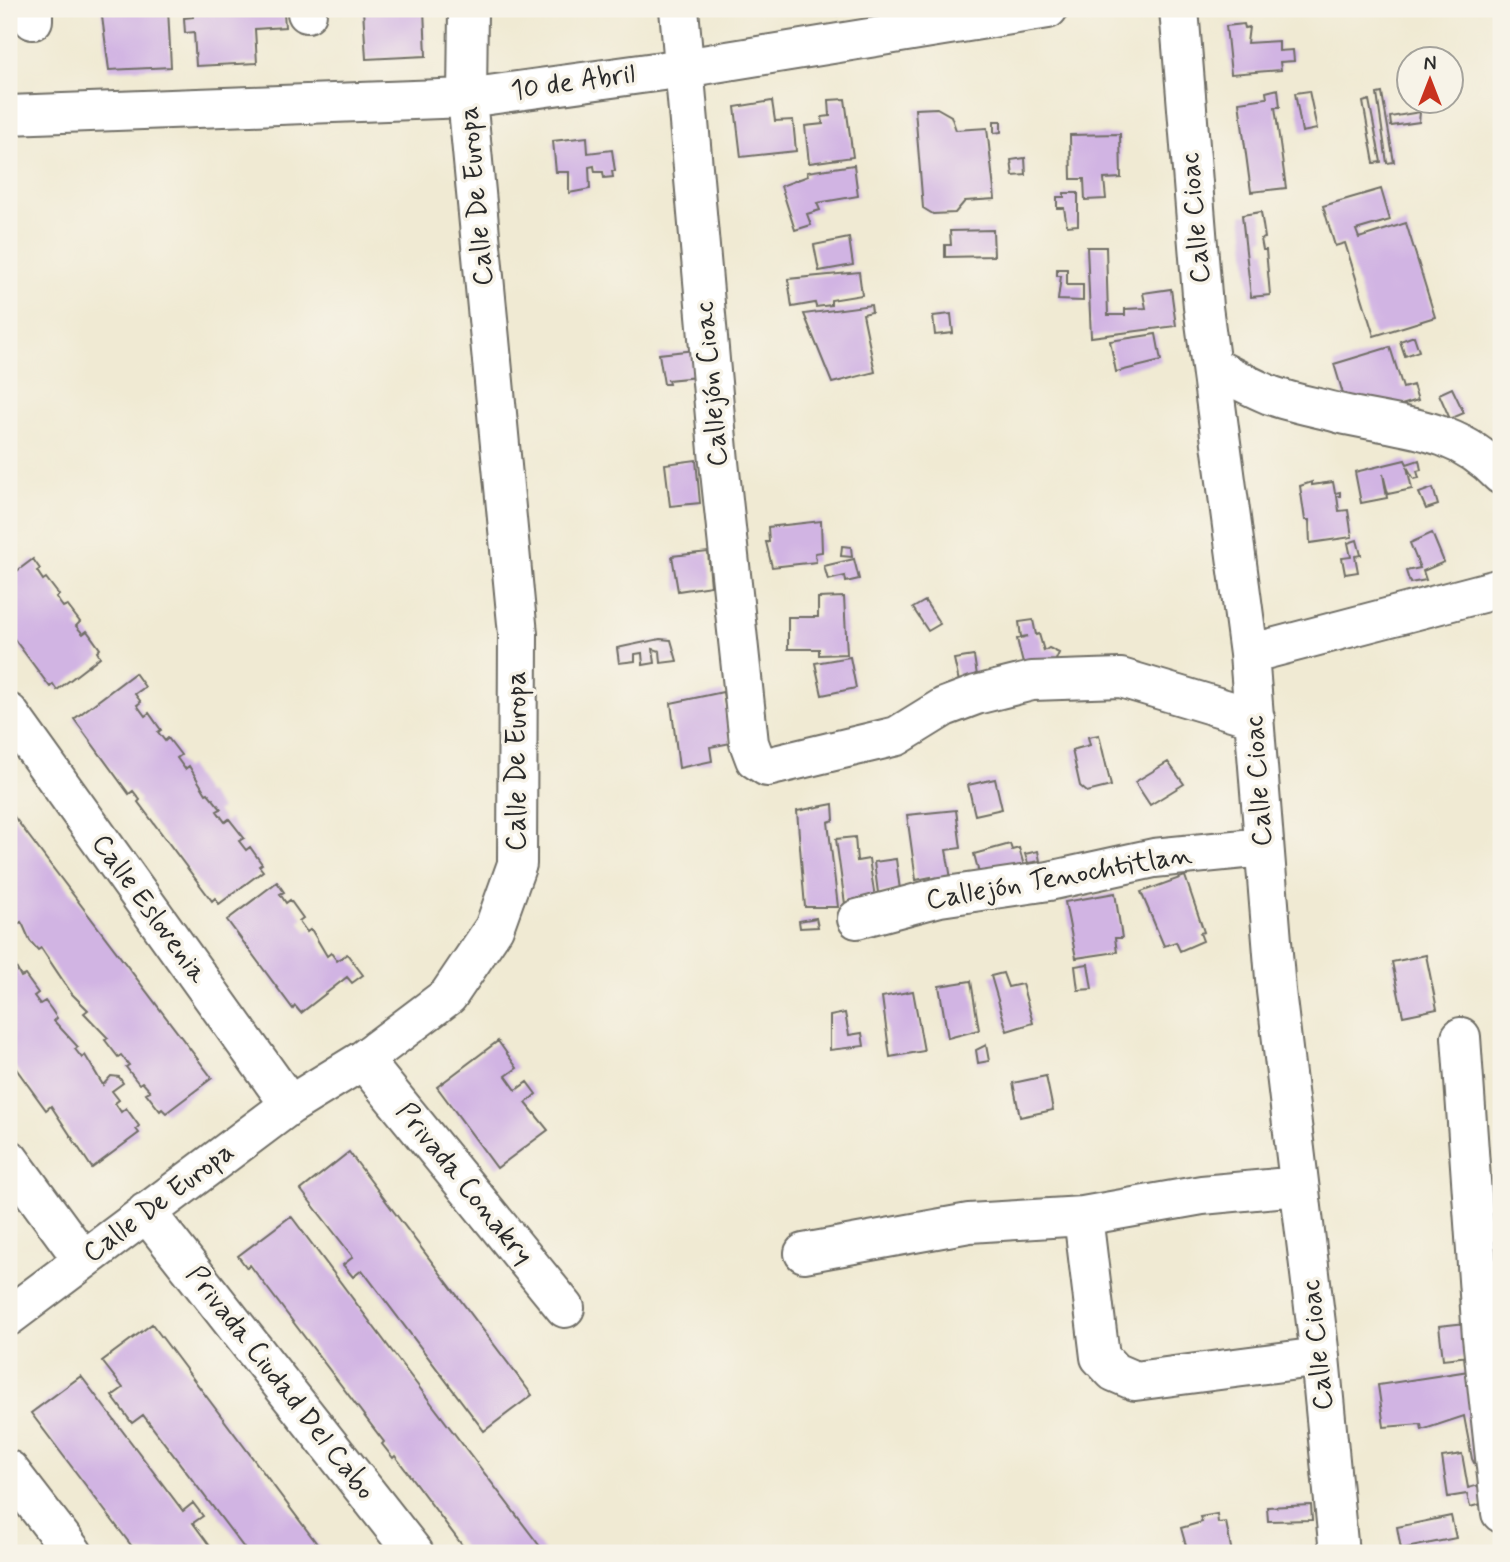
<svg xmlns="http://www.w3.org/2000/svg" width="1510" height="1562" font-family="Mynerve,sans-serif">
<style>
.building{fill:#d1b4e3}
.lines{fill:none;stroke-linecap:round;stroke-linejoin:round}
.street-casing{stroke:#706e66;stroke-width:42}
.street{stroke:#fff;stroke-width:38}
.labels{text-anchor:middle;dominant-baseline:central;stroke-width:7;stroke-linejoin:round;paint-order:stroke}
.street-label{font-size:28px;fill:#2b2b2b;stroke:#f7f3e8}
</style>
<rect width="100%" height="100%" fill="#f7f3e8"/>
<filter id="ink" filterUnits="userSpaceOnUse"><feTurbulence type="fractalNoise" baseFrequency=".0143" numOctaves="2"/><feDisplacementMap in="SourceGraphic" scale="14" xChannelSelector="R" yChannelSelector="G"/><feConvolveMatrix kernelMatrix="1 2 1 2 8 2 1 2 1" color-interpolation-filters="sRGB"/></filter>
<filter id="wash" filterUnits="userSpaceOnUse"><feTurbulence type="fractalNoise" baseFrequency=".00686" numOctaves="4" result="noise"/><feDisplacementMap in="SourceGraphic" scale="28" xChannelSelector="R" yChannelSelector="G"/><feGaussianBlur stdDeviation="1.57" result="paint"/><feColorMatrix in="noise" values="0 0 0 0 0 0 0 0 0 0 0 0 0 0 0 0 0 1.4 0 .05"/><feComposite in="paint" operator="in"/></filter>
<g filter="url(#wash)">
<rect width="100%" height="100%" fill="#f0ead3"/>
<g id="blocks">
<!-- building -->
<path class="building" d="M101 9H168L171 67 109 70Z
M193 9H254V15L284 13 285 27 255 29 257 63 196 66 194 32 185 33 184 18 193 17Z
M363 9H424L426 56 366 59Z
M838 9H852L853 13 838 15Z
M1244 24 1245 28 1249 27 1247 43 1279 41V51L1293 50 1294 61 1280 62 1281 70 1231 74 1226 26Z
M1278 89 1280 107H1275L1286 188 1251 192 1239 102 1267 98 1266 92Z
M1309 91 1317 129 1302 132 1295 93Z
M1382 93 1394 162 1387 163 1377 94Z
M845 99 853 157 809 163 805 126 823 124 822 117 830 116 829 100Z
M1369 100 1381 162 1374 163 1363 102Z
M772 101 775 121 793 120 796 151 741 157 735 107Z
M937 108 951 116 956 130 987 128 995 199 965 201 955 213 933 214 923 208 915 109Z
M1420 112 1419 122 1391 126 1390 117Z
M994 121H1001V132L994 133Z
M1120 134 1121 178 1104 179 1106 199 1085 200 1084 179H1071L1070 135Z
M587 137 588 153 612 150 615 171H612L613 177 604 178 603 172H595L594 166 589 167 590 189 569 193V172H556L553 141Z
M1025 158 1026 175 1013 176 1011 160Z
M854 165 858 196 817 203 820 210 807 214 811 225 795 230 781 186 808 176 807 172Z
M1381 189 1390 220 1356 230 1359 238 1406 223 1435 317 1374 336 1345 243 1335 246 1323 206Z
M1064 193H1078V225L1067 226 1064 208H1057V197H1064Z
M1261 212 1265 238 1261 239 1263 250H1266L1270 295 1251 297 1242 215Z
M993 230 994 256 945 257V245H951L950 231Z
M849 238 853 265 819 271 814 245Z
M1087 247H1106L1108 315H1125V309L1146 308 1143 293 1171 289 1176 326 1091 337Z
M1057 269H1067V285H1083V301L1058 300 1061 276H1057Z
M859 272 862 295 831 300V305L816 307 815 303 792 307 788 279Z
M871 305 872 312 863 314 875 372 832 383 804 314Z
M951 314 953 333 935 335 933 316Z
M1156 334 1161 361 1116 372 1110 341Z
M1414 336 1419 351 1405 356 1400 341Z
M1390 347 1403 388 1413 385 1418 400 1351 420 1334 364Z
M695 350 697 377 668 380 669 384H664L659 354Z
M1452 388 1464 413 1450 419 1439 394Z
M696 460 700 503 670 506 665 464Z
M1405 460 1407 464 1419 460 1421 470 1417 471 1419 478 1414 479 1407 467 1412 489 1388 494 1383 474 1387 498 1361 503 1355 472Z
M1312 482V485L1333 482 1335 493 1340 492V496H1337L1339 511 1348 510 1352 537 1310 543 1309 520H1305L1300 486Z
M1433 488 1438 505 1426 509 1419 493Z
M821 521 822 552 815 553 816 562 772 567 766 542H769L768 527Z
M1432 533 1444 562 1423 571 1426 580 1410 583 1406 571 1420 568 1410 543Z
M1357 540 1361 555 1355 556 1358 572 1345 574 1342 558 1351 557 1348 543Z
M842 546 851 547 852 557 841 556Z
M708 552 711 586 678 591 672 556Z
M33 559 40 569 37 571 43 580 46 578 59 595 56 597 60 603 63 607 67 605 80 622 76 626 83 634 87 631 100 649 97 652 100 657 57 690 53 684 50 687 9 632V577Z
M854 559 859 579 846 582 845 576 828 580 824 566Z
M844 597 847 654 819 655V649H788V617H818V598Z
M925 601 940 624 928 631 913 608Z
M1033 620 1036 635 1039 634 1044 651 1049 648 1059 653 1054 664 1024 668 1017 639 1028 636 1021 637 1019 622Z
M660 639 671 640 677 661 661 663 660 651 653 649 655 663 643 665 642 653 635 654V661L619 663 617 648Z
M974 656 978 682 960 686 954 659Z
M850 657 856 688 822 695 815 663Z
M135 673 145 687 135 694 141 702 137 705 145 716 149 713 161 730 158 732 165 741 168 738 181 755 177 758 185 769 189 766 206 794 208 793 221 809 217 811 225 822 229 819 244 838 239 841 246 850 250 847 262 864 259 866 263 871 219 904 215 898 212 901 138 802 140 800 133 791 129 794 74 719Z
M723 692 731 743 710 747 712 761 679 768 671 703Z
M1099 735 1111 786 1087 792 1080 786 1072 750 1090 745 1088 737Z
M1168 762 1184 784 1150 805 1135 782Z
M995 779 1002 809 975 815 968 785Z
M833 804 834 820 828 822 838 907H805L797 811Z
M9 810 212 1078 166 1113 162 1109 160 1111 146 1093 150 1091 142 1082 139 1084 126 1067 129 1065 121 1055 118 1057 105 1040 108 1038 84 1013 88 1010 72 994 41 948 38 950 30 941 23 925 21 922 18 924 9 912Z
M956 810 961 848 946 850 952 884H932L931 877 916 880 907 815Z
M855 837 857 861 869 859 875 898 845 904 836 839Z
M1010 844 1012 850 1019 848 1026 873 981 881 974 854Z
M1038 851 1040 861 1028 863 1025 854Z
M896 859 900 890 878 893 874 862Z
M1185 876 1204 932 1200 933 1203 941 1180 951 1176 942 1164 946 1141 892Z
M277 882 284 892 280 894 286 903 290 900 303 918 299 921 307 932 311 929 327 956 331 953 337 961 347 954 363 975 352 983 347 977 301 1013 295 1006 293 1009 227 920Z
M1115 893 1122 938H1115L1117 952 1076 958 1065 902Z
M816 918 818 927 800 928 799 921Z
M9 954 21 977 25 975 38 993 34 996 40 1004 45 1001 51 1009 57 1018 54 1021 78 1047 75 1049 82 1058 85 1055 103 1085 111 1076 119 1077 123 1083 112 1091 119 1100 115 1103 121 1112 126 1108 139 1126 136 1129 139 1133 92 1168 51 1106 46 1110 9 1059Z
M1426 955 1437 1009 1403 1016 1392 962Z
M1088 964 1092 989 1078 990 1075 966Z
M1003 973 1008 987 1022 984 1033 1023 1007 1031 991 976Z
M971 981 979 1030 948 1038 939 986Z
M913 991 924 1051 890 1057 882 997Z
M845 1013 849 1035 862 1033 864 1046 830 1050V1016Z
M498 1041 517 1068 506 1076 516 1090 527 1082 536 1094 526 1103 548 1130 497 1168 437 1087Z
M986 1045 989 1061 978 1063 976 1050Z
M1046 1076 1053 1110 1020 1117 1013 1083Z
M349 1152 532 1395 484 1431 362 1270 353 1277 343 1265 353 1257 301 1190Z
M291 1216 403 1366 545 1553H468L395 1456 393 1458 382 1444 384 1442 253 1269 250 1265 247 1268 238 1256Z
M1475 1322 1478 1355 1443 1359 1439 1326Z
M152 1324 318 1545 324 1553H241L244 1548 143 1415 132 1423 112 1396 123 1388 102 1361Z
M1469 1371 1487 1461 1474 1463 1472 1459 1464 1416 1422 1430 1421 1424 1384 1427 1378 1385Z
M81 1376 183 1511 193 1503 203 1516 193 1523 215 1553H137L118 1528 31 1413Z
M1462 1454 1468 1488 1479 1485 1496 1500 1470 1507 1467 1494 1448 1497 1442 1457Z
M1311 1505 1312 1520 1268 1521 1267 1507Z
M1217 1514 1218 1523 1226 1522 1232 1553H1188L1181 1528 1202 1522 1200 1517Z
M1451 1516 1456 1538 1401 1549 1397 1527Z"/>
</g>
</g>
<g filter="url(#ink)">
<use href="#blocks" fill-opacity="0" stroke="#706e66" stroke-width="2"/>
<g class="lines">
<defs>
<path id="street" d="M307 9V13
M679 9 719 462 749 743 755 759 767 767 897 736 944 707 976 695 1032 681 1121 678 1255 718
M1179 9 1203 307 1249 654 1276 991 1320 1357 1339 1553
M33 20V9
M9 115 467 98 684 68 1048 9
M1211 366C1231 376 1250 387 1270 395 1292 403 1316 407 1338 413 1400 428 1454 425 1501 475
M1249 654 1501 588
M9 713 290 1105
M857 919 940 897 1049 881 1154 858 1264 847
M1461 1037 1482 1337 1501 1513
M363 1060 565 1308
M9 1159 83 1260
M146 1212 414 1553
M1083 1216 1100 1357 1114 1372 1135 1381 1320 1357
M804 1253 969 1223 1083 1216 1202 1195 1299 1186
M9 1316 290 1105 363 1060 448 996 494 928 517 864 518 634 467 98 468 9
M9 1470 73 1553"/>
</defs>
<!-- street casing -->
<use href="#street" class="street-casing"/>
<!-- street -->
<use href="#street" class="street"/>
</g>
</g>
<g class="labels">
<!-- street labels -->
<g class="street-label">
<text transform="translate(573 83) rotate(-8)">10 de Abril</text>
<text transform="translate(477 196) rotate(-95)">Calle De Europa</text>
<text transform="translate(1196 218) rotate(-95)">Calle Cioac</text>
<text transform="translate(712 384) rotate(-95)">Callejón Cioac</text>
<text transform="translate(517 761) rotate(-90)">Calle De Europa</text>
<text transform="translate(1259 781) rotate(-94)">Calle Cioac</text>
<text transform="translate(1059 878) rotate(-10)">Callejón Tenochtitlan</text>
<text transform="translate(149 909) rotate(54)">Calle Eslovenia</text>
<text transform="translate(464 1184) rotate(51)">Privada Conakry</text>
<text transform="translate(159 1203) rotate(-37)">Calle De Europa</text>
<text transform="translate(1318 1345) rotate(-96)">Calle Cioac</text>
<text transform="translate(280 1383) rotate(52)">Privada Ciudad Del Cabo</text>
</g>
</g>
<!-- margin -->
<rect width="1510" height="1562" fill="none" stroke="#f7f3e8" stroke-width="35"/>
<!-- north arrow -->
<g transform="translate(1430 80)"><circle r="33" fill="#f7f3e8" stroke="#a5a39c" stroke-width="2"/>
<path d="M0-5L12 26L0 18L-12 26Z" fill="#c8321e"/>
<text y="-10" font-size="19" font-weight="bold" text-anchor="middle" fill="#2b2b2b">N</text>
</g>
</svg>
